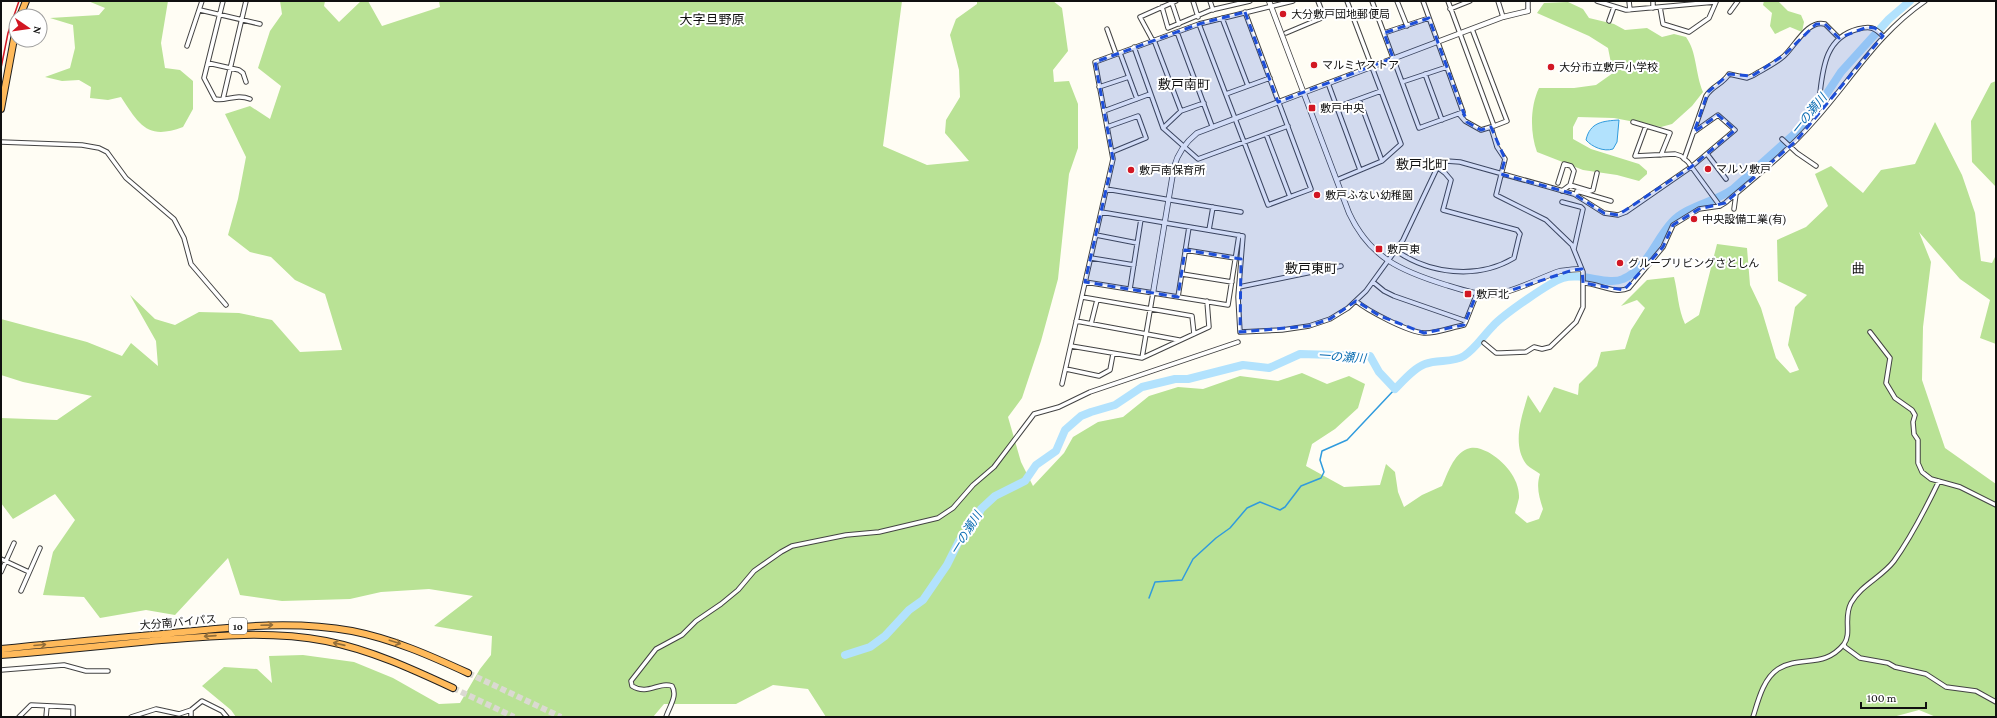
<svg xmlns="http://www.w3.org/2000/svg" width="1997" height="718" font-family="'Crimson Pro','Noto Sans JP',serif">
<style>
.forest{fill:#b9e295}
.water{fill:#b2e2fd;stroke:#309bdd}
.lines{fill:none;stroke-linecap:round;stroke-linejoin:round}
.stream{stroke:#309bdd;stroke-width:1.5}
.river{stroke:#b2e2fd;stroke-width:8}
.trunk-tunnel{stroke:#dbd9d2;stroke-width:6;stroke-dasharray:6 3;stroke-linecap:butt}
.minor-casing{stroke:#434343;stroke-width:5.5}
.tertiary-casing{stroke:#434343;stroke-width:6}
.trunk-casing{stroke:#212121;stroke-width:8}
.minor{stroke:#fff;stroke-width:3.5}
.tertiary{stroke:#fff;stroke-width:4.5}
.trunk{stroke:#ffba5b;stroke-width:6}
.rail{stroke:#d21723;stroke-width:1.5}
.oneway{stroke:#936e39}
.marked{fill:#1d4ed8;fill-opacity:0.2;stroke:#1d4ed8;stroke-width:3;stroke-dasharray:8 5;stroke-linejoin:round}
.poi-dot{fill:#d21723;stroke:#fff;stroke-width:1.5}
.labels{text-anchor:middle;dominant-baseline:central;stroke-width:4;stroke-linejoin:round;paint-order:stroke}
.shield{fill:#fff;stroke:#585858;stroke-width:1}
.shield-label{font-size:10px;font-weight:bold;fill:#101010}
.poi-label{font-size:11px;fill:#101010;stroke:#fff;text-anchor:start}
.street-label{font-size:11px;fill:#101010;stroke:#fff}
.water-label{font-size:12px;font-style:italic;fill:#096cb2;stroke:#fff}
.quarter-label{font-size:13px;fill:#101010;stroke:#fff}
</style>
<rect width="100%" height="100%" fill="#fffdf4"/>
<!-- forest -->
<path class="forest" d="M88 1H168L161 43 165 68 180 70 193 81V109L183 127C148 140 140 126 121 97L108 100 90 98 91 87 79 80 62 81 45 77 70 68 75 48 73 25 50 18 99 15 105 8Z
M280 1H325L324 6 339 22 361 1H368L382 26 440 7 439 1H902L883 146 927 165 969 161 945 133 946 120 960 97 959 70 950 35 956 19 977 4V1H1053L1062 8 1068 51 1053 70 1054 82 1069 81 1078 104V148L1069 174 1058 279 1041 341 1022 398 1008 417 1021 462 1033 486 1064 453 1073 437 1098 422 1123 417 1149 396 1178 387 1203 389 1240 376 1278 381 1302 373 1327 384 1349 376 1365 384 1358 408 1335 429 1312 444 1306 466 1344 487 1380 485 1386 464 1395 472 1398 492 1404 507 1422 495 1442 486C1448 473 1453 455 1467 449 1475 446 1481 449 1488 452 1504 461 1520 479 1519 498 1518 503 1516 508 1515 513L1527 523 1539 519 1543 509C1539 497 1536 486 1540 474 1536 471 1530 468 1527 465 1511 445 1522 416 1528 395L1540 413 1554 387 1578 395 1579 384 1597 366 1601 352 1625 349 1631 330 1645 308 1637 300 1621 306 1647 280 1674 277C1678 293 1678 309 1685 324L1699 315 1717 244 1747 248 1750 285 1761 308 1776 358 1790 373 1799 370 1788 345 1795 307 1807 295 1778 281 1777 240 1806 227 1828 206 1815 174 1831 166 1863 193 1881 170 1915 164 1935 122 1962 175 1975 213 1981 261 1992 263 1996 255V344L1980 338 1990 300 1960 279 1919 232 1931 262 1923 327 1922 380 1945 448 1996 484V717H1936L1919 710 1893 717H826L808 689 773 685 736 704H664L653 717H236L231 710 202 686 224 667 257 669 272 683 269 656 303 655 354 662 393 678 439 704 460 703 480 669 491 655 492 636 434 626 473 596 429 589 381 592 350 599 282 601 240 595 228 558 175 615 146 610 100 618 84 597 43 595 53 552 75 520 55 494 13 519 1 503V418L57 420 92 396 23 382 1 375V319L87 342 122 356 131 343 158 366 156 341 130 295 155 319 175 325 199 312 239 313 272 320 300 352 342 350 325 294 295 280 271 257 250 252 228 235 238 199 246 157 225 114 250 106 270 119 281 86 258 68 270 31 282 14Z
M1764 1H1778L1788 11 1801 15 1804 22 1802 32 1790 27 1775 34 1770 26 1772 13 1763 5Z
M1568 2 1583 9 1589 18 1614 24 1625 30 1647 28 1662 37 1674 34 1686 37C1697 52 1695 73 1703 92L1692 106 1672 124 1661 127 1614 118 1578 117 1573 127V139L1591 149 1639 164 1647 171V174L1639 181 1617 175 1583 170 1537 152C1530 133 1530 107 1539 88H1574L1596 85 1613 73 1608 48 1589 36 1537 13 1544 3Z
M1996 81V187L1972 162 1971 121 1991 83Z"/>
<!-- water -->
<path class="water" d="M1619 120 1617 142 1613 149C1604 152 1592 147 1586 140 1590 122 1603 121 1619 120Z"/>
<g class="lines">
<!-- stream -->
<path class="stream" d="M1149 598 1155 582 1182 580 1193 559 1216 538 1230 528 1247 508 1260 502 1280 510 1285 507 1301 486 1321 478 1324 472 1320 460 1322 451 1347 440 1395 389"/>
<!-- river -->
<path class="river" d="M845 655 870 647 885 636 909 610 923 600 947 565 959 541 974 524 981 509 995 496 1025 481 1036 465 1056 451 1065 430 1081 416 1091 412 1115 405 1142 387 1175 379H1188L1243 365 1269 368 1300 354 1370 356 1379 372 1395 389C1404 380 1414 368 1425 364 1437 359 1453 363 1464 356 1476 348 1483 336 1493 326 1503 315 1550 282 1563 278 1582 272 1608 286 1623 279 1647 269 1655 240 1672 222 1688 205 1714 203 1733 189L1800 129 1814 113 1841 72 1889 19 1910 1"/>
<!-- trunk-tunnel -->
<path class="trunk-tunnel" d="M468 673 561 717
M453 688 514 717"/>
<defs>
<path id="minor" d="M223 1 204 78 215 99C225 102 236 93 250 99
M1193 1 1198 17
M1210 1 1213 10
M1372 1 1419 128 1463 112 1423 1
M1397 1 1407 26
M1448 1 1494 126 1507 121 1472 29
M1498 1 1503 17
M1597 1 1626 10 1715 2
M1629 1 1630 10
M1653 1V8
M1172 3 1179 24
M1162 7 1168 28 1211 10 1250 1
M1660 7 1663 24 1689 32 1709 18 1716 2
M1450 9 1470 1
M200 10 260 24
M1528 11V1
M1730 12 1738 1
M1222 18 1248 86
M1609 21 1614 7
M1199 24 1268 205 1311 189 1245 12
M1107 29 1116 54
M1177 32 1212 126
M1286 33 1324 17 1318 1
M1384 33 1429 18
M1154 40 1181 111
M1153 41 1140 17 1176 1
M187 46 202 1
M1134 47 1163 128 1198 159 1288 126
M1120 53 1137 99
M208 63 239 70 243 73 246 82
M1425 74 1442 120
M1402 82 1447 67
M1328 83 1360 170
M1099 87 1129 77
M1820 93C1823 65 1827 37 1858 29 1870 26 1874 27 1883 36
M1226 94 1270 78
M223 99 246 1
M1359 99 1382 161
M1337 107 1381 91
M1104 111 1150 94
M1459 114 1465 121 1481 130 1491 127 1497 147 1505 159 1496 195 1546 220 1572 245 1583 272V307L1576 322 1550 347 1542 349 1534 347 1526 352 1501 353H1496L1484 343
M1633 122 1670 133 1661 155
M1646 126 1635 156 1675 154 1681 156 1688 162 1720 206
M1107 127 1138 116 1146 138 1112 152
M1163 128 1181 111 1204 103
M1266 134 1290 197
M1782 139 1797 153 1816 166
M1 142 82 145 99 148 107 152 126 178 174 219 184 238 191 264 226 305
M1707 154 1726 179
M1684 159 1706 96C1713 85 1722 85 1729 74L1747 78 1752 76C1762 70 1775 64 1784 56 1795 46 1808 19 1825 24L1839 38
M1339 179 1382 161 1401 144 1347 1
M1558 183 1564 164 1571 166 1574 171 1570 185 1562 191
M1570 185 1590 191 1593 190 1597 173
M1106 189 1241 212
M1576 195 1577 191 1611 201
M1562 202 1581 207 1583 209 1574 249
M1734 209 1736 194
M1101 212 1243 236 1238 297 1240 332 1282 330 1309 326 1330 319 1348 308 1366 291 1403 240 1438 166 1446 161 1460 162 1574 194 1604 213 1618 215 1626 212 1691 167 1735 130 1718 115 1694 132
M1209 230 1213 207
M1096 235 1137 243
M1185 250 1235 258
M1395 250C1429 274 1477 280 1514 258L1519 237 1520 234 1517 230 1443 210 1451 180 1445 173 1437 167
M1091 258 1134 265
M1182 274 1232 282
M1085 282 1228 305 1239 235
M1373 282 1384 291 1394 296 1466 321 1477 293
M1583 283C1598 283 1615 295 1629 288L1663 247 1673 225 1699 209 1720 206 1725 203C1756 177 1788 151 1814 121 1852 79 1877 34 1925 1
M1239 287 1341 266
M1130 289 1141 219
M1082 297 1192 316 1194 334
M1178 297 1189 227
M1356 301C1368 311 1408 332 1424 333 1434 334 1453 327 1464 325L1466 321
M1076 321 1179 340
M1091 324 1097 300
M1870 332 1890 358 1886 383 1895 398 1912 410 1915 415 1913 422 1914 434 1918 440V463L1922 472 1931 479 1960 487 1996 505
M1071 346 1142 358 1209 327 1207 301
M1142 358 1153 293
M1066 369 1099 376 1110 370 1113 354
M1062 384 1113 159 1095 62 1199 24 1293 1
M1 559 29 572
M1 572 14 543
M21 591 40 548
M1844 644 1845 647 1860 658 1888 663 1895 667 1926 674 1946 687 1976 691 1996 702
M1 670 64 665 86 671H108
M19 717 31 705 73 707V717
M46 717 47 706
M131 717 156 709 179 714 191 710 202 701 222 711 227 717
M191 717V710
M666 717C669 707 678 696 672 686 659 681 648 696 632 686L631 681 656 649 682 635 696 621 721 604 738 590 754 571 781 552 792 546 846 535 879 532 938 518 953 508 973 485 994 467 1034 414 1059 407 1090 392 1238 342
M1753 717C1758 701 1763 679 1778 669 1801 655 1824 669 1844 644 1852 633 1843 618 1851 603 1861 585 1882 577 1894 561 1912 536 1926 508 1939 481"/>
<path id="tertiary" d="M1269 1 1349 213C1370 258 1401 271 1446 285 1462 290 1480 296 1497 294 1519 290 1539 278 1560 271 1567 270 1574 269 1581 269
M1153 293 1174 167C1178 152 1186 142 1197 133L1503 17 1528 11"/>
<path id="trunk" d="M20 16 26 1
M1 109 16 28
M1 649C58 643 116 638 173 633 233 627 292 620 352 631 393 639 431 656 468 673
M1 655C51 651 101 646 151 641 210 636 268 630 326 641 371 650 412 669 453 688"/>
</defs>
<!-- minor casing -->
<use href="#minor" class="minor-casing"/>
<!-- tertiary casing -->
<use href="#tertiary" class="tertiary-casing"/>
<!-- trunk casing -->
<use href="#trunk" class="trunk-casing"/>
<!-- minor -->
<use href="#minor" class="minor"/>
<!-- tertiary -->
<use href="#tertiary" class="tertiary"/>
<!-- trunk -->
<use href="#trunk" class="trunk"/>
<!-- rail -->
<path class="rail" d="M1 68 8 33 19 1"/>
</g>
<!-- one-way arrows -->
<defs><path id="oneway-shaft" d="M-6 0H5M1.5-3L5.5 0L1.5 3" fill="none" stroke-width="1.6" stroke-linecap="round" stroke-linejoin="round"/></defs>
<g class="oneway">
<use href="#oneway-shaft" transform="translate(267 625) rotate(-2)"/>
<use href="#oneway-shaft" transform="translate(210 636) rotate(176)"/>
<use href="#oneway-shaft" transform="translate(395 642) rotate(18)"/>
<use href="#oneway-shaft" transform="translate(339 644) rotate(-167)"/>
<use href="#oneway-shaft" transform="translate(40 645) rotate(-5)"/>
</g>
<!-- marked area -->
<path class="marked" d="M1245 12 1278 102 1393 58 1384 33 1429 18 1467 122 1481 130 1491 127 1505 159 1501 174 1574 194 1604 213 1618 215 1691 167 1735 130 1718 115 1694 132 1708 92 1729 74 1752 76 1784 55 1816 24H1825L1839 38 1867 27 1875 28 1883 36 1796 141 1725 203 1699 209 1673 225 1663 247 1624 290 1583 283 1582 269 1573 270 1506 292 1477 293 1464 325 1424 333 1380 316 1356 301 1330 319 1309 326 1240 332 1241 259 1185 250 1178 297 1085 282 1113 159 1095 62 1199 24Z"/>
<!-- markers -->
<g class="poi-dot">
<circle cx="1283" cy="14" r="4"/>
<circle cx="1314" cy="65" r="4"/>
<circle cx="1551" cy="67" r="4"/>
<rect x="1308" y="104" width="8" height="8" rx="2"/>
<circle cx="1708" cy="169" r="4"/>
<circle cx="1131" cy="170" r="4"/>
<circle cx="1317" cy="195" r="4"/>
<circle cx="1694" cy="219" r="4"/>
<rect x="1375" y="245" width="8" height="8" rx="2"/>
<circle cx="1620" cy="263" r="4"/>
<rect x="1464" y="290" width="8" height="8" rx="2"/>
</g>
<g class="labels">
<!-- shield labels -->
<rect class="shield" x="229" y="618" width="18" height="16" rx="3"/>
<g class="shield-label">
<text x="238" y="626">10</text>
</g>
<!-- poi labels -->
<g class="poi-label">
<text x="1291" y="14">大分敷戸団地郵便局</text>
<text x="1322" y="65">マルミヤストア</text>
<text x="1559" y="67">大分市立敷戸小学校</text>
<text x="1320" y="108">敷戸中央</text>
<text x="1716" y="169">マルソ敷戸</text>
<text x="1139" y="170">敷戸南保育所</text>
<text x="1325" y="195">敷戸ふない幼稚園</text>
<text x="1702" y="219">中央設備工業(有)</text>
<text x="1387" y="249">敷戸東</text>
<text x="1628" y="263">グループリビングさとしん</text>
<text x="1476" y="294">敷戸北</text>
</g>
<!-- street labels -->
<g class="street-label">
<text transform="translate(178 622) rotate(-5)">大分南バイパス</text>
</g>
<!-- water labels -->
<g class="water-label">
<text transform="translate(1809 114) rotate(-51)">一の瀬川</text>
<text transform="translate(1342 357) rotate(4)">一の瀬川</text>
<text transform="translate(966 533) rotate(-58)">一の瀬川</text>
</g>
<!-- quarter labels -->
<g class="quarter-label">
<text x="712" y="19">大字旦野原</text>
<text x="1184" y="84">敷戸南町</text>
<text x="1422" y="164">敷戸北町</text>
<text x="1311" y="268">敷戸東町</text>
<text x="1858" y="268">曲</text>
</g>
</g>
<!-- border -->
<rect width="1997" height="718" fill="none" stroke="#101010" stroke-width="4"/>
<!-- north arrow -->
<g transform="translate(28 28) rotate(103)"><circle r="19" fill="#ffffff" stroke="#9f9f9f"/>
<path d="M0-3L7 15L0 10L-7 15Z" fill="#d21723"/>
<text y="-6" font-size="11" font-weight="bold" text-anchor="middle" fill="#101010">N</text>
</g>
<!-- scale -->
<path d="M1861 702v6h65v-6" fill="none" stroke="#101010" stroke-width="2"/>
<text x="1867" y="702" font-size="12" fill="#101010" stroke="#ffffff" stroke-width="3" paint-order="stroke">100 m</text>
</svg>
